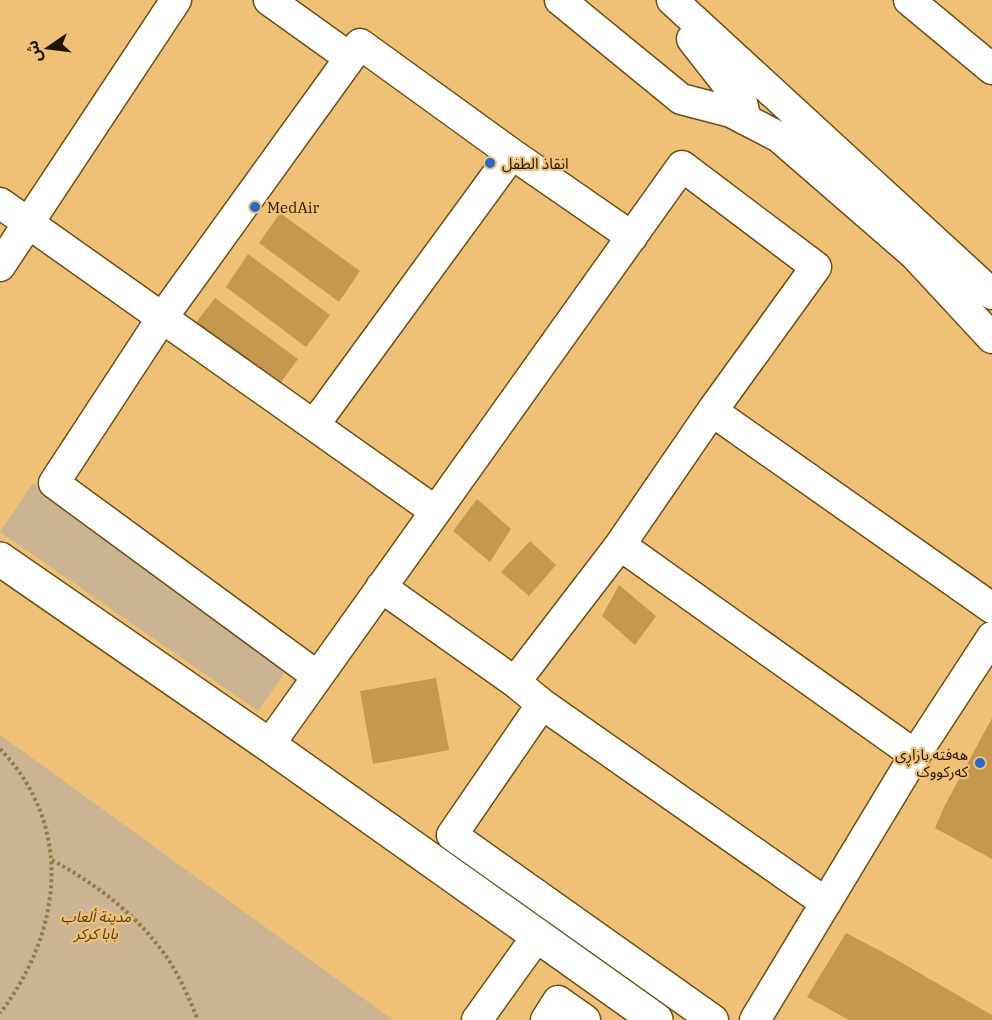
<svg xmlns="http://www.w3.org/2000/svg" width="992" height="1020" font-family="'IBM Plex Serif','Noto Sans Arabic',serif">
<style>
.green{fill:#cab492}
.building{fill:#c4994e}
.lines{fill:none;stroke-linecap:round;stroke-linejoin:round}
.minor-casing{stroke:#6e4f12;stroke-width:33}
.major-casing{stroke:#6e4f12;stroke-width:36}
.path{stroke:#997945;stroke-width:4;stroke-dasharray:3 3;stroke-linecap:butt}
.minor{stroke:#fff;stroke-width:30}
.major{stroke:#fff;stroke-width:33}
.poi-dot{fill:#2269d4;stroke:#eec177;stroke-width:2}
.labels{text-anchor:middle;dominant-baseline:central;stroke-width:4.5;stroke-linejoin:round;paint-order:stroke}
.poi-label{font-size:15px;fill:#221500;stroke:#eec177;text-anchor:start}
.park-label{font-size:15px;font-style:italic;fill:#563f14;stroke:#eec177}
</style>
<rect width="100%" height="100%" fill="#eec177"/>
<!-- green -->
<path class="green" d="M33 483 288 668 258 711 0 532Z
M0 735 21 750 393 1020H0Z"/>
<!-- building -->
<path class="building" d="M280 213 360 271 339 302 259 243Z
M248 254 330 315 306 347 226 287Z
M215 298 298 359 274 392 191 329Z
M477 499 511 529 490 562 453 531Z
M530 541 556 565 529 596 501 572Z
M619 585 656 616 635 645 602 616Z
M436 678 449 750 373 764 360 691Z
M992 718V859L935 828 944 807Z
M846 933 890 956 992 1015V1020H849L807 997Z"/>
<g class="lines">
<defs>
<path id="minor" d="M269 0 350 58
M560 0 681 99 731 112 779 137 915 255 992 338
M672 0 992 294
M909 0 992 69
M692 39 742 103 746 120
M0 203 435 511
M0 266 176 0
M712 411 992 608
M314 425 512 154
M620 545 915 755
M381 587 515 682 542 704 826 903
M317 676 54 483 162 318 360 44 512 154 632 237
M542 704 452 835 713 1020
M269 745 682 166 816 267 712 411 620 545 515 682
M477 1020 538 935
M546 1020 558 1001 585 1020
M755 1020 915 755 992 637"/>
<path id="major" d="M0 559 269 745 656 1020"/>
</defs>
<!-- minor casing -->
<use href="#minor" class="minor-casing"/>
<!-- major casing -->
<use href="#major" class="major-casing"/>
<!-- path -->
<path class="path" d="M0 749C75 826 62 933 0 1013
M52 860C98 885 141 918 170 962 181 980 190 1000 198 1020"/>
<!-- minor -->
<use href="#minor" class="minor"/>
<!-- major -->
<use href="#major" class="major"/>
</g>
<!-- markers -->
<g class="poi-dot">
<circle cx="490" cy="163" r="6"/>
<circle cx="255" cy="207" r="6"/>
<circle cx="980" cy="763" r="6"/>
</g>
<g class="labels">
<!-- poi labels -->
<g class="poi-label">
<text x="502" y="163">انقاذ الطفل</text>
<text x="267" y="207">MedAir</text>
<text x="968" y="754" text-anchor="end">هەفتە بازاڕی<tspan x="968" dy="17">کەرکووک</tspan></text>
</g>
<!-- park labels -->
<g class="park-label">
<text x="96" y="916">مدينة ألعاب<tspan x="96" dy="17">بابا كركر</tspan></text>
</g>
</g>
<!-- north arrow -->
<g transform="translate(48 48) rotate(256)" stroke="#eec177" stroke-width="4.5" paint-order="stroke">
<path d="M0-4.5L10 22L0 15L-10 22Z" fill="#221500"/>
<text y="-9" font-size="16" font-weight="bold" text-anchor="middle" fill="#221500">ش</text>
</g>
</svg>
